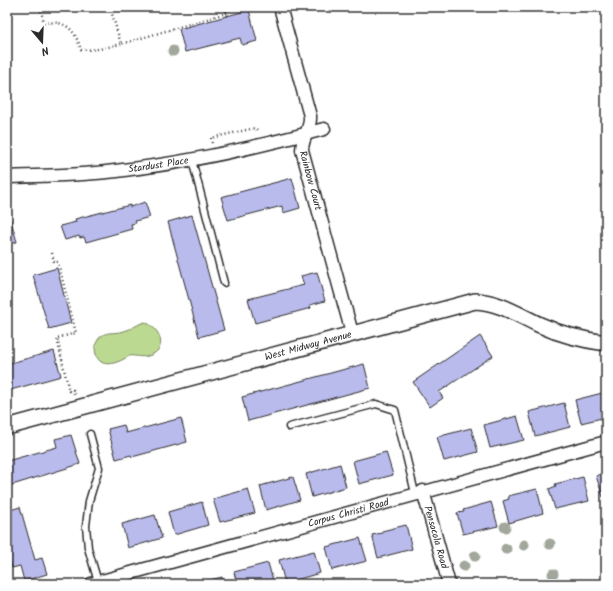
<svg xmlns="http://www.w3.org/2000/svg" width="613" height="591" font-family="Kalam,sans-serif">
<style>
.green{fill:#bcd991;stroke:#74825e}
.building{fill:#babbed;stroke:#2b2b2b}
.lines{fill:none;stroke-linecap:round;stroke-linejoin:round}
.service-casing{stroke:#2b2b2b;stroke-width:9}
.minor-casing{stroke:#2b2b2b;stroke-width:15}
.tertiary-casing{stroke:#2b2b2b;stroke-width:18}
.path{stroke:#2b2b2b;stroke-width:2.5;stroke-dasharray:1 3;stroke-linecap:butt}
.service{stroke:#fff;stroke-width:6}
.minor{stroke:#fff;stroke-width:12}
.tertiary{stroke:#fff;stroke-width:15}
.tree{fill:#a2a79b}
.labels{text-anchor:middle;dominant-baseline:central;stroke-width:4;stroke-linejoin:round;paint-order:stroke}
.street-label{font-size:10px;fill:#2b2b2b;stroke:#fff}
</style>
<rect width="100%" height="100%" fill="#fff"/>
<filter id="ink" filterUnits="userSpaceOnUse"><feTurbulence type="fractalNoise" baseFrequency=".025" numOctaves="2"/><feDisplacementMap in="SourceGraphic" scale="8" xChannelSelector="R" yChannelSelector="G"/><feConvolveMatrix kernelMatrix="1 2 1 2 8 2 1 2 1" color-interpolation-filters="sRGB"/></filter>
<g filter="url(#ink)">
<!-- green -->
<path class="green" d="M145 322C161 329 169 350 148 356 142 358 135 355 129 356 115 365 95 371 95 346 102 327 113 336 127 330 134 328 137 324 145 322Z"/>
<!-- building -->
<path class="building" d="M249 10 257 41 242 45 240 38 185 52 179 29Z
M292 178 300 208 283 213 282 206 228 220 221 197Z
M145 202 150 217 135 221 136 223 131 224 132 229 86 242 84 237 80 238 79 236 65 240 60 226 76 222 75 219 130 205V207Z
M7 214H9L17 242 7 244Z
M192 215 224 330 199 337 168 222Z
M57 268 71 323 49 329 33 275Z
M317 272 325 301 310 305 311 308 255 323 248 299 304 285 301 276Z
M480 336 493 356 439 392 443 398 430 407 413 382Z
M54 351 61 376 7 391V364Z
M364 364 370 388 248 421 242 397Z
M606 392V417L581 423 575 400Z
M564 403 570 427 535 436 529 412Z
M517 416 524 440 490 448 484 425Z
M181 418 187 442 132 457 131 455 116 459 108 429 124 425 126 433Z
M471 428 478 452 444 461 437 437Z
M71 435 80 464 9 486 7 477V461L57 447 55 439Z
M386 452 393 475 359 484 353 461Z
M340 464 346 487 312 497 306 474Z
M606 471V496L603 497 596 476Z
M293 477 300 500 266 510 260 486Z
M583 477 589 501 555 509 549 489 556 486 555 484Z
M248 489 255 513 220 522 213 499Z
M537 489 543 513 509 523 503 501 509 499 508 496Z
M202 502 208 525 174 535 168 512Z
M491 502 498 526 463 534 457 513 464 512 463 510Z
M20 507 35 560 42 558 47 574 24 581 20 566 12 568 7 552V511Z
M155 515 162 538 128 548 122 524Z
M406 525 412 549 378 558 372 535 382 533V531Z
M360 538 367 561 332 570 326 547Z
M314 551 320 573 285 583 279 560Z
M268 563 274 584H237L234 572Z
M222 577 224 584H194Z
M421 579 422 584H402Z"/>
<g class="lines">
<defs>
<path id="service" d="M192 160 224 283
M289 427 376 404 395 410 415 493
M90 434 99 468 89 501 86 526 88 548 98 582"/>
<g id="minor">
<path id="s1" d="M280 7 310 116C311 129 302 138 302 150L352 333"/>
<path id="s2" d="M7 177C48 176 90 175 131 169 197 161 261 146 324 129"/>
<path id="s3" d="M423 491 449 584"/>
<path id="s4" d="M91 584 606 442"/>
</g>
<g id="tertiary">
<path id="s5" d="M7 427 475 301C500 302 518 315 540 325 562 335 583 340 606 343"/>
</g>
</defs>
<!-- service casing -->
<use href="#service" class="service-casing"/>
<!-- minor casing -->
<use href="#minor" class="minor-casing"/>
<!-- tertiary casing -->
<use href="#tertiary" class="tertiary-casing"/>
<!-- path -->
<path class="path" d="M40 7 44 23C67 20 75 30 81 50L100 49 121 44
M110 7 121 44 227 13
M225 7 228 16
M212 143 211 138 255 128 259 132
M52 253 54 262H58L76 333 57 338 69 391 73 390 74 394"/>
<!-- service -->
<use href="#service" class="service"/>
<!-- minor -->
<use href="#minor" class="minor"/>
<!-- tertiary -->
<use href="#tertiary" class="tertiary"/>
</g>
<!-- trees -->
<g class="tree">
<circle cx="173" cy="51" r="5.5"/>
<circle cx="505" cy="527" r="5.5"/>
<circle cx="550" cy="544" r="5.5"/>
<circle cx="524" cy="545" r="5.5"/>
<circle cx="506" cy="549" r="5.5"/>
<circle cx="475" cy="556" r="5.5"/>
<circle cx="464" cy="566" r="5.5"/>
<circle cx="553" cy="574" r="5.5"/>
</g>
</g>
<g class="labels">
<!-- street labels -->
<g class="street-label">
<text stroke="none"><textPath href="#s2" startOffset="152">Stardust Place</textPath></text>
<text stroke="none"><textPath href="#s1" startOffset="180">Rainbow Court</textPath></text>
<text stroke="none"><textPath href="#s5" startOffset="312">West Midway Avenue</textPath></text>
<text stroke="none"><textPath href="#s4" startOffset="267">Corpus Christi Road</textPath></text>
<text stroke="none"><textPath href="#s3" startOffset="48">Pensacola Road</textPath></text>
</g>
</g>
<!-- margin -->
<rect width="613" height="591" fill="none" stroke="#fff" stroke-width="24"/>
<rect x="12" y="12" width="589" height="567" fill="none" stroke="#2b2b2b" stroke-width="1.5" filter="url(#ink)"/>
<!-- north arrow -->
<g transform="translate(42 42) rotate(161)" stroke="#ffffff" stroke-width="3" paint-order="stroke">
<path d="M0-3L7 15L0 10L-7 15Z" fill="#2b2b2b"/>
<text y="-6" font-size="11" font-weight="bold" text-anchor="middle" fill="#2b2b2b">N</text>
</g>
</svg>
